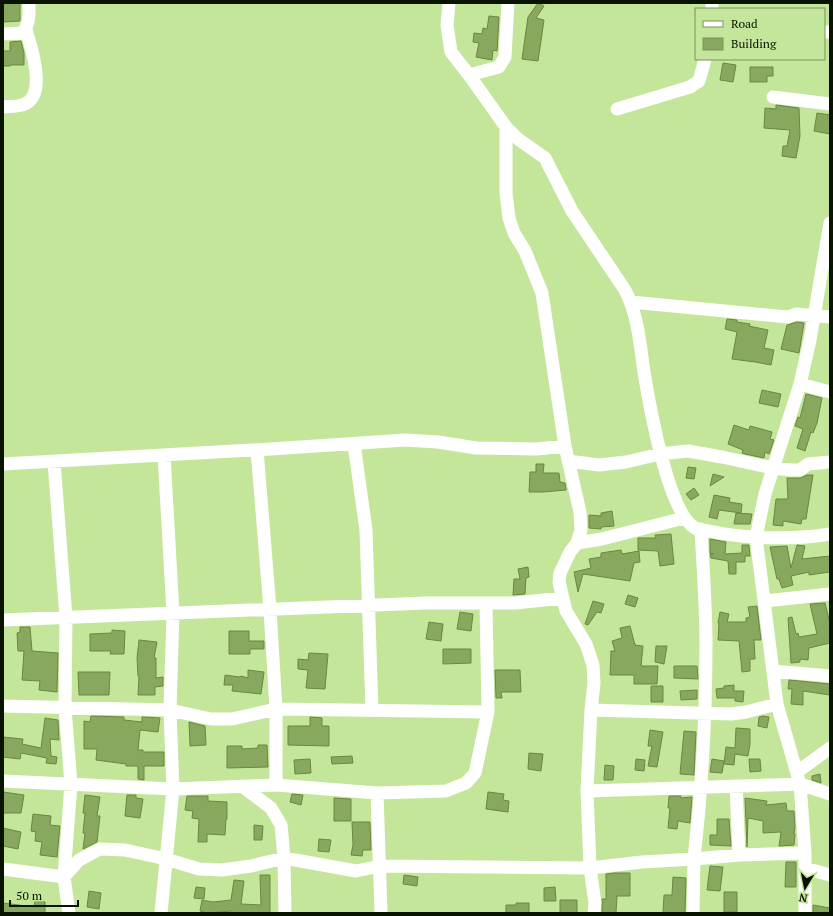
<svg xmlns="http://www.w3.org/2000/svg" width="833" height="916" font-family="'PT Serif',serif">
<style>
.building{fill:#89a85f;stroke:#69873f}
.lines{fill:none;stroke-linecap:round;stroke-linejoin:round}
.minor{stroke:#fff;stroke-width:13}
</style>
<rect width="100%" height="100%" fill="#c4e69a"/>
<!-- building -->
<path class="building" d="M3 3H20V21L3 22Z
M538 3 544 6 536 18 544 20 538 61 522 59 528 17Z
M489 16 499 17 497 51 493 50 492 60 476 57 479 43 473 42 474 33 482 34 483 28 487 29Z
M21 41 24 53V65H10V66H3V51H10V42Z
M723 63 736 65 733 82 720 80Z
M750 67H773V76H767V82H750Z
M776 105 799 108 800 136 796 158 782 156 783 146H787L790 130 764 128 765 108 776 109Z
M817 113 830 115V134L814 131Z
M727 319 737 320V322L750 324 749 326 768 330 764 348 774 350 771 365 755 362 732 359 737 332 725 329Z
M797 322 804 323 799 353 781 349 787 325Z
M762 390 781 394 778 407 759 403Z
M806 394 822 398 817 423 813 433 811 432 805 451 797 448 803 429 795 426 798 417 800 418Z
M734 425 749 430 750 426 772 432 770 439 774 440 769 454 765 452 764 458 745 454 742 453 743 450 728 444Z
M536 464H544L543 473H559L560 482 565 483 566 490 543 492H529L530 472H536Z
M688 467 696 468 694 479 686 478Z
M713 474 724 477 710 486Z
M807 475H813L806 519H802L801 524 783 521V526L773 525 776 499H788L787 478H800Z
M694 488 699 495 691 500 686 494Z
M714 495 730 498 729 502 742 504 741 513 719 510 717 519 709 517Z
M612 511 614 526 601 527V529L589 528V515L601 516V513Z
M736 513 752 514 750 524H734Z
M671 534 674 564 660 566 658 551 638 550V538H656L655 535Z
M710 539 726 542 725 554 742 553V545H749L750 556H745V562H736V574H729L728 561 711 558 710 554H713L710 553Z
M797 545 805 546 802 559 830 556V572L809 575V572L791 576 793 585 782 588 779 579H777L770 547 787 546 791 568Z
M621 550 622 554 639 551 640 562 634 563 630 581 583 574 578 592 574 572 591 568 589 559 601 557V553Z
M528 567 529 577 526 578 525 594 513 595 514 579H520L518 569Z
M628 595 638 598 635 607 625 604Z
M593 601 604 604 601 613 597 612 588 625 585 624Z
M825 603 830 623V643L809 648 808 660 800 659V662L791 663 788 618 792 617 796 634 798 633 799 637 817 634 810 604Z
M757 606 761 640H754L755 659H750V671L742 672 739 641 718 640 719 623H718L720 612 729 614 727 622H746V618L750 617 748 607Z
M460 612 473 614 471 631 457 629Z
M429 622 443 624 441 641 426 639Z
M630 626 635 645 643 646 641 666H658L657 684H634V675H610L611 651H615L612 641 622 638 620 628Z
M20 627H30L32 651 58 653 57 692 39 690 40 681 22 680 24 651H18L17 633 20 632Z
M112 630 125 631 124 654H110L111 651H90V634L112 633Z
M229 631H249V641H264V649H250V654H229Z
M139 640 157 642 154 658H156V678L163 677V686L155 687V695H138L139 676H138L137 658Z
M656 646H667L664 664 655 662Z
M443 649H471V663L443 664Z
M309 653 328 654 325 689 306 688 308 670 298 669V659L308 660Z
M674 666H697L698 679 674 678Z
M248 670 264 672 261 694 232 691 233 685H224L225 675 240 677 241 676 248 678Z
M495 670H520L521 692H501L502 698H496Z
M78 672H110L109 695H79Z
M789 680 830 684V695L803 691V705L791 704 792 689H788Z
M734 685V691H744L743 702 735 701V698H717L716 689 724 688V686Z
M651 686H663V702H651Z
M697 690V699L681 700 680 691Z
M91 716 124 717V720L142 722V717L160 718 158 732 140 730 138 750H143V752H164V766H144V780L138 779V766H126V764L96 760 97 749H84V721L90 722Z
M763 716 769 717 767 728 758 726 759 717Z
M310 717 322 718V726H329V746L288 745V726H310Z
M45 718 58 720 59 740 50 739 51 756 57 757 56 764 46 763 47 758 21 753 20 759 3 757V737L23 739 22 744 41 748Z
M189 722 205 726 206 745 190 746Z
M736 728 750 729V744L748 756 735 754 734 765 724 764 726 747 735 748Z
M650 730 663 732 657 767 648 766 652 746H648Z
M684 731 696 732 694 775 680 774Z
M258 745H267L268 767 227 768V746H242V749L258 748Z
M529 753 543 754 541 771 528 769Z
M352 756 353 763 332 764 331 757Z
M310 759 311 773 295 774 294 760Z
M636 759 645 760 644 771 635 770Z
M712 759 724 761 722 773 710 772Z
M749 759H760L761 771 750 772Z
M605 765 614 766 613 780H604Z
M820 774 821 783 812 780V776Z
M3 792 24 795 21 813H3Z
M488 792 504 794 503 800 509 801 508 812 486 809Z
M292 794 303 795 301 805 290 802Z
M85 795 100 797 97 816H100L97 842 83 849 85 833H83L85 813H83Z
M127 795H136V798L143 799 140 818 125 816Z
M187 796H208V801L227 802V819H226L225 835 207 834V842H198L199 819 192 818 193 811 185 810Z
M669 796H681L680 798 692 797 690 823 678 821 677 829 668 828 670 808H668Z
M334 798 351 799V821H334Z
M745 798 767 801 766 805 786 803 787 811H794L795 827 794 833 795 834 794 845 779 846 781 832 763 833V821L748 818 747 847Z
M33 814 51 816 50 825 60 826 57 857 40 855 42 842 35 841 36 832 31 831Z
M717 819H729L731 846 710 845V835H717Z
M352 822H370L371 850H363L362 856 351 855 353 845Z
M254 825 263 826 262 840H254Z
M3 828 21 832 18 849 3 846Z
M319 839 331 840 329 852 318 851Z
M786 862H796V887H785Z
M710 866 723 867 720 891 707 890Z
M614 873H630V896H617L616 913H602V899H606V874Z
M260 875H270V913H232V911L207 913 200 911 202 900 213 902 231 900 234 880 244 881 241 904 261 905Z
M404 875 418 877 417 886 403 884Z
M673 877 686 878 685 913H663L664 895H672Z
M196 887 205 888 204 899 194 898Z
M555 887 556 901H544V888Z
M89 891 101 893 99 909 87 907Z
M724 892H737V912H724Z
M560 900H577V913H560Z
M35 901 45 902V913H3V903L34 907Z
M516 903H529V913H506V905H516Z
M813 905 830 908V913H813Z"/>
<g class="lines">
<!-- minor -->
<path class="minor" d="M449 3 447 25 451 52 469 75 506 127 518 139 545 158 572 211 625 290C638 315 640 344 644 372 649 403 668 513 695 528 698 530 705 530 709 531 745 539 794 540 830 534
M712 3V9
M824 32H830
M3 34 22 33C30 25 29 14 29 3
M469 75 499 67 505 57 508 3
M773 97 830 104
M3 107C10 106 19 107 25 104 47 94 31 46 26 30
M617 109 690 87 699 81 705 59
M506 127V193L509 218 514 233 525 251 542 293 565 446 580 512 581 530 577 543 570 552 560 573 559 582 566 611 586 644 593 665 594 683 591 710 587 791 590 868 595 903 594 913
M631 302 777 316 788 317 796 314 830 317
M800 384 830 392
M354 444 366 530 372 710
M257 450 270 609 276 709V785
M568 461 599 465 626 462 660 454 688 451 722 457 773 468 791 470H800L808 464 830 462
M54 462 66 617 65 708 71 784 64 877 69 913
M3 464 271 449 405 440 438 442 476 448 537 449 565 446
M577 543 602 539 684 518
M765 601 830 594
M3 620 425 603H515L563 598
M773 671 830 676
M3 706 170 710 211 719H232L276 709 488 712
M591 710 731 714 746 712 777 704
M797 772 830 748
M3 781 173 789 276 785 377 793 446 791 466 783 475 773 488 712 486 603
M242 786 271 808 281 825 284 858 285 913
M736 786 739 855
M587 791 800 784 830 794
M377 793 381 913
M805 868 830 875
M3 869 64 877 79 860 100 849 125 850 166 859 199 869 222 870 251 866 284 858 356 871 380 866 590 868 642 862 694 859C702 788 706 716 706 644 706 606 703 568 701 529
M161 913 173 789 170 710 173 613 164 455
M693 913 694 859 739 855 805 853
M805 913V853L800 784 777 704 756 537 765 494 800 384 810 340 830 223"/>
</g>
<!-- border -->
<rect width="833" height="916" fill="none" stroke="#081300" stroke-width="8"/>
<!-- legend -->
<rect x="695" y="8" width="130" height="52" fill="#c4e69a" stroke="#79925c"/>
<rect x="703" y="21" width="20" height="6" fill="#ffffff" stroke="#79925c"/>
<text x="731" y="28" font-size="12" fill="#081300">Road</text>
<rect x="703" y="38" width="20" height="12" fill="#89a85f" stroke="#79925c"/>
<text x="731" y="48" font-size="12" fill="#081300">Building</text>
<!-- north arrow -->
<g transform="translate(805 888) rotate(190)" stroke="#c4e69a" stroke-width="3" paint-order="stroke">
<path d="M0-3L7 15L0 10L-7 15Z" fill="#081300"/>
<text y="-6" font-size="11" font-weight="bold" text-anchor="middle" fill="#081300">N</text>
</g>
<!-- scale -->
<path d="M10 900v6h68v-6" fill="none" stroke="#081300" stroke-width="2"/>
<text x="16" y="900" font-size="12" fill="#081300" stroke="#c4e69a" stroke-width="3" paint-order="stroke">50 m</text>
</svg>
